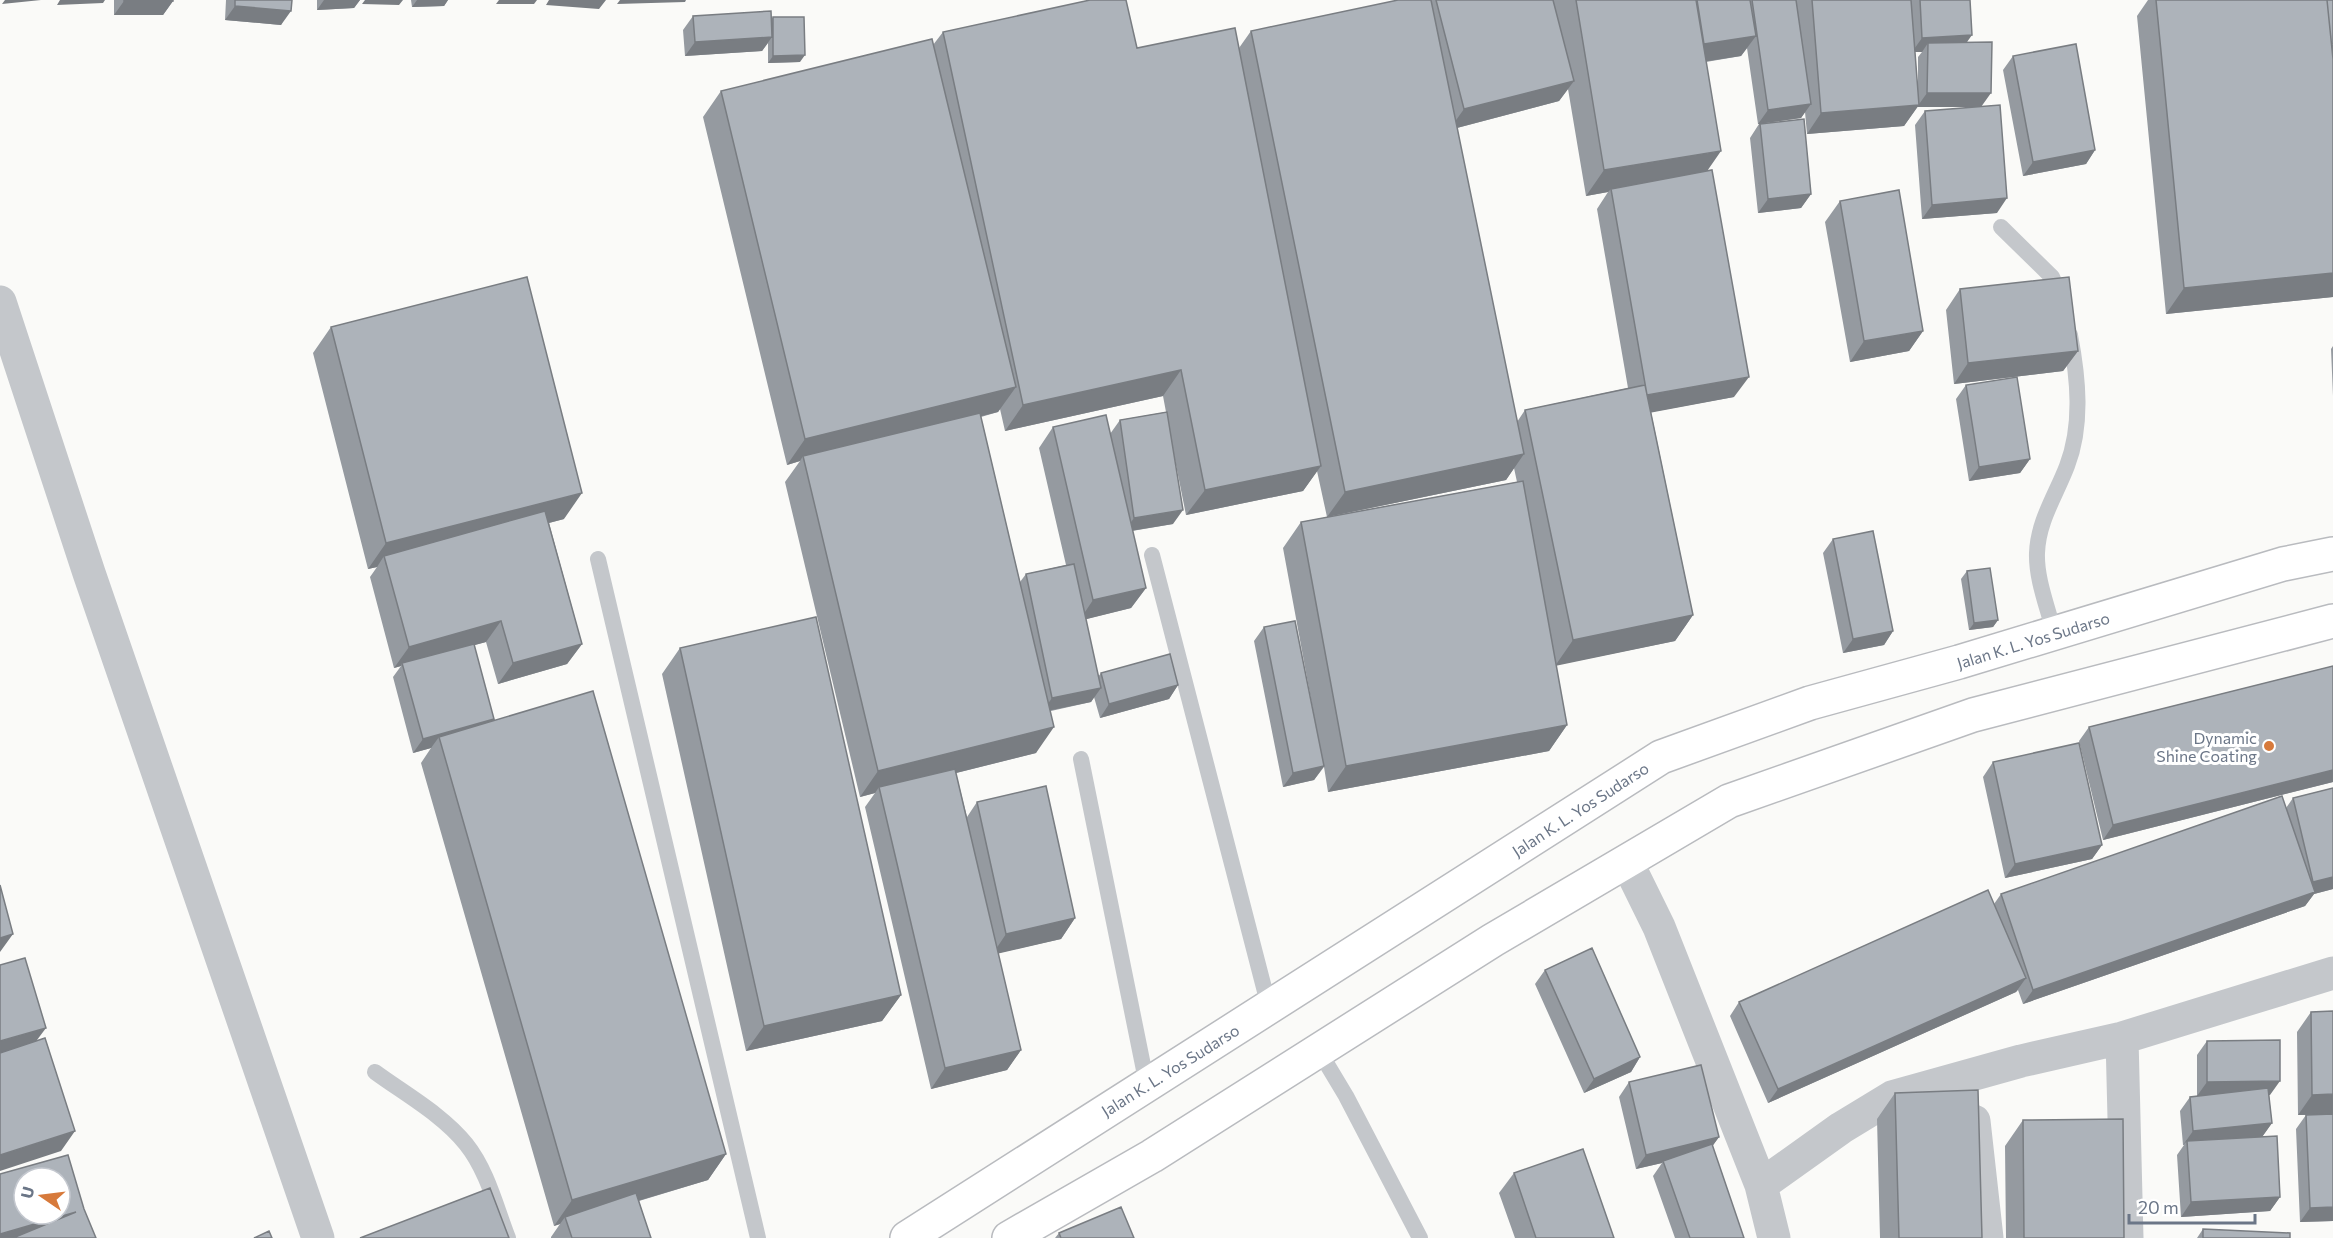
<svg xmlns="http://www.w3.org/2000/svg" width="2333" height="1238" font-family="Commissioner,sans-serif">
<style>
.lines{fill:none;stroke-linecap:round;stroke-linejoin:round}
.trunk-casing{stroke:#b9bbbf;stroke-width:36}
.service{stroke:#c4c7cb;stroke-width:16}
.minor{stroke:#c4c7cb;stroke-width:33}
.trunk{stroke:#fff;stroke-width:33}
.wall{fill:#959aa0;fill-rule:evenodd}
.shaded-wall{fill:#797d82}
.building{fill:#adb3ba;stroke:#797d82;stroke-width:1.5;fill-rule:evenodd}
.poi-dot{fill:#d77a3b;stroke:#fff;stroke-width:2}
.labels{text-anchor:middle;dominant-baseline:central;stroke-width:6;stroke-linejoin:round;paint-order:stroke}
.street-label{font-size:16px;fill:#6b7687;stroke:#fff}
.poi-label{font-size:16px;fill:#6b7687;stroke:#fff;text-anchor:end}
</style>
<rect width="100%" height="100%" fill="#fafaf8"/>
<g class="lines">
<defs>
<path id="trunk" d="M907 1238 1661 757 1810 703 1959 662 2283 564 2333 554
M1009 1238 1152 1156 1493 940 1729 801 1973 715 2333 621"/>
</defs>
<!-- trunk casing -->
<use href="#trunk" class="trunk-casing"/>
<!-- service -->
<path class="service" d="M2001 227 2052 277 2061 298
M1152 555 1269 1007
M598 559 758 1238
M2054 633C2048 608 2036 579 2037 553 2038 521 2056 495 2067 466 2083 425 2078 377 2070 335
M1081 759 1147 1085
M1319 1051 1346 1096 1420 1238
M375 1072C405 1094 443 1115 466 1144 487 1170 496 1207 508 1238"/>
<!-- minor -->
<path class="minor" d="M0 302 89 573 318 1238
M1627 862 1659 927 1761 1185 1774 1238
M2122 1038 2127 1238
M1974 1121 1987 1238
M1761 1185 1841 1128 1892 1097 2021 1061 2122 1038 2333 973"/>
<!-- trunk -->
<use href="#trunk" class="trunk"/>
</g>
<!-- wall -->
<path class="wall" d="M114 0H173V1L163 15H114Z
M226 0H292L281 25 225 20Z
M317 0H360L354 8 317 10Z
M411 0H448L444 6 412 7Z
M1432 0H1970L1967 43 1981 107 1997 213 1922 219 1915 125 1925 111 1976 107H1917L1904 126 1807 134 1805 112 1801 118 1765 123 1811 194 1801 208 1758 213 1750 138 1759 124H1758L1747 48 1741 56 1706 62 1707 171 1734 397 1651 412 1693 615 1675 641 1556 665 1567 725 1549 751 1328 792 1324 767 1314 780 1283 787 1254 641 1264 627 1317 732 1283 548 1301 522 1517 482 1514 468 1506 480 1327 517 1317 471 1303 491 1186 515 1172 445 1173 524 1132 531 1146 588 1131 608 1086 619 1098 677 1101 673 1178 685 1169 699 1100 718 1094 697 1091 702 1051 711 1036 753 956 773 967 817 977 802 1075 918 1061 939 998 953 1021 1050 1007 1070 931 1089 865 807 875 793 860 797 785 482 800 461 787 465 703 117 721 91 933 45 943 32 1137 48H1239L1251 31ZM1915 52H1922L1918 57V91ZM1568 89 1586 196 1608 192 1597 209 1628 388 1525 410 1517 422 1457 128 1559 101ZM1163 396 1166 412 1120 420 1110 434 1053 427 1039 448 1066 565 1026 574 1020 582 981 417 998 412 1000 409 1005 431Z
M2148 0H2333V297L2166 314 2137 16Z
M693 16 771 19 773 17 800 62 768 63V43L762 51 685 56 683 30Z
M2013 56 2095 150 2086 164 2023 176 2003 70Z
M1840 201 1923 331 1909 351 1850 362 1825 222Z
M1960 289 2078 351 2063 371 1954 384 1946 310Z
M331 327 564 519 549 523 582 644 567 664 498 684 486 642 474 645 493 721 726 1154 708 1180 639 1201 651 1238H551V1237L560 1224 554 1226 421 763 431 748 413 753 393 677 401 666 394 668 370 577 377 567 368 569 313 353Z
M2333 346V396L2331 349Z
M1966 385 2030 459 2020 473 1969 481 1956 399Z
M1833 539 1893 631 1884 645 1843 653 1823 553Z
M1967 571 1998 620 1993 627 1969 630 1961 579Z
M680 648 901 995 882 1021 746 1051 662 674Z
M2333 666V782L2103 840 2079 741 2089 727Z
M1993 762 2102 845 2092 859 2005 878 1983 777Z
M2333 788V889L2314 894 2305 906 2023 1004 2018 990 2016 992 1768 1103 1730 1016 1739 1002 1994 904 2001 894 2286 808 2293 798Z
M1545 970 1640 1057 1631 1072 1584 1093 1535 984Z
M2311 1012 2333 1221 2300 1222 2296 1129 2306 1115H2298L2297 1032Z
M2207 1041 2270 1095H2269L2272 1123 2262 1137 2280 1197 2270 1211 2181 1217 2177 1155 2184 1145H2183L2180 1111 2190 1097 2197 1096V1055Z
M1629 1082 1719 1137 1712 1146 1744 1238H1675L1653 1176 1662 1163 1636 1169 1619 1097Z
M1895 1093 1982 1238H1880L1877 1119Z
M2023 1120 2124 1238H2006L2005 1146Z
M1514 1173 1614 1238H1515L1499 1193Z
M2203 1229 2290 1238H2197Z
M1059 1233 1134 1238H1055Z"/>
<!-- shaded-wall -->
<path class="shaded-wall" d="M5 0H41L2 4Z
M60 0H105L103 3 57 5Z
M324 0H360L354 8 317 10Z
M365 0H403L399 5 362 4Z
M417 0H448L444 6 412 7Z
M499 0H537L534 4H496Z
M549 0H606L599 9 546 5Z
M620 0H686L685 2 617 4Z
M124 1H173L163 15H114Z
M235 6 291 11 281 25 225 20Z
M1972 35 1962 49 1928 43 1922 52H1912L1922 38Z
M1756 36 1741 56 1689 64 1704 44Z
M772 37 762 51 685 56 695 42Z
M805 55 800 62 768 63 773 56Z
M1574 81 1559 101 1449 130 1464 109Z
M1927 93H1991L1981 107H1917Z
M1811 104 1801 118 1758 124 1768 110Z
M1919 105 1904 126 1807 134 1821 113Z
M2095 150 2086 164 2023 176 2033 162Z
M1721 151 1703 177 1611 189 1608 192 1586 196 1604 170Z
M1811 194 1801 208 1758 213 1768 199Z
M2007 198 1997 213 1922 219 1932 205Z
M2333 273V297L2166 314 2184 288Z
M1923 331 1909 351 1850 362 1864 341Z
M2078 351 2063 371 1954 384 1968 363Z
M1181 370 1163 396 1005 431 1023 405Z
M1749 377 1734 397 1633 416 1647 395Z
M1016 387 998 412 804 460 803 456 800 461 787 465 805 439Z
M1524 454 1506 480 1327 517 1345 492Z
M2030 459 2020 473 1969 481 1979 467Z
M1321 466 1303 491 1186 515 1205 490Z
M582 493 564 519 386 565 384 556 377 567 368 569 386 543Z
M1183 510 1173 524 1124 532 1134 518Z
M1146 588 1131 608 1079 621 1093 600Z
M1693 615 1675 641 1555 666 1573 640Z
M1998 620 1993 627 1969 630 1974 623Z
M501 621 486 642 403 665 402 663 401 666 394 668 409 647Z
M1893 631 1884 645 1843 653 1853 639Z
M582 644 567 664 498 684 513 663Z
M1178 685 1169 699 1100 718 1109 704Z
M1101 688 1091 702 1042 712 1052 698Z
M494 719 484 733 439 737 431 748 413 753 423 739Z
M1567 725 1549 751 1328 792 1346 766Z
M1054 727 1036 753 880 792 879 787 875 793 860 797 878 771Z
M1324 766 1314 780 1283 787 1293 773Z
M2333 770V782L2103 840 2113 825Z
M2102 845 2092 859 2005 878 2015 864Z
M2333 877V889L2314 894 2305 906 2023 1004 2033 990 2304 896 2313 882Z
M1075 918 1061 939 992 955 1006 934Z
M13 934 0 952V938Z
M2026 978 2016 992 1768 1103 1778 1089Z
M901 995 882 1021 746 1051 764 1026Z
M46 1028 31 1048 0 1058V1041Z
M1021 1050 1007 1070 931 1089 945 1068Z
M1640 1057 1631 1072 1584 1093 1594 1079Z
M2280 1081 2270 1095 2197 1096 2207 1082Z
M2333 1094V1114L2298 1115 2312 1095Z
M2272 1123 2262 1137 2187 1141 2183 1145 2193 1131Z
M75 1131 61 1151 0 1171V1155Z
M1719 1137 1709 1151 1663 1161 1662 1163 1636 1169 1646 1155Z
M726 1154 708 1180 567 1222 565 1217 560 1224 554 1226 572 1200Z
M2280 1197 2270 1211 2181 1217 2191 1202Z
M2333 1207V1221L2300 1222 2310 1208Z
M76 1212 25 1238H0V1234Z"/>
<!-- building -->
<path class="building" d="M124 0H173V1H124Z
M235 0H292L291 11 235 6Z
M1090 0H1126L1137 48 1235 28 1321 466 1205 490 1181 370 1023 405 943 32Z
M1398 0H1431L1524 454 1345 492 1251 31Z
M1436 0H1553L1574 81 1464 109Z
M1576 0H1696L1721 151 1604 170Z
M1697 0H1750L1756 36 1704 44Z
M1752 0H1796L1811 104 1768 110Z
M1812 0H1911L1919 105 1821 113Z
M1920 0H1970L1972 35 1922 38Z
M2156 0H2327L2333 59V273L2184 288Z
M2327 0H2333V59Z
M771 11 772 37 695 42 693 16Z
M773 17H804L805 55 773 56Z
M932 39 1016 387 805 439 721 91Z
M1992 42 1991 93H1927L1928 43Z
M2076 44 2095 150 2033 162 2013 56Z
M2000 105 2007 198 1932 205 1925 111Z
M1804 119 1811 194 1768 199 1760 124Z
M1712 170 1749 377 1647 395 1611 189Z
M1899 190 1923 331 1864 341 1840 201Z
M527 277 582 493 386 543 331 327Z
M2069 277 2078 351 1968 363 1960 289Z
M2017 377 2030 459 1979 467 1966 385Z
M1645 385 1693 615 1573 640 1525 410Z
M1167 412 1183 510 1134 518 1120 420Z
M980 413 1054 727 878 771 803 456Z
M1106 415 1146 588 1093 600 1053 427Z
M1523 481 1567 725 1346 766 1301 522Z
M545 511 582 644 513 663 501 621 409 647 384 556Z
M1873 531 1893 631 1853 639 1833 539Z
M1074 564 1101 688 1052 698 1026 574Z
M1990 568 1998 620 1974 623 1967 571Z
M816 617 901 995 764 1026 680 648Z
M1295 621 1324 766 1293 773 1264 627Z
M474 644 494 719 423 739 402 663Z
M1170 654 1178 685 1109 704 1101 673Z
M2333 666V770L2113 825 2089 727Z
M593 691 726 1154 572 1200 439 737Z
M2079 743 2102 845 2015 864 1993 762Z
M955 769 1021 1050 945 1068 879 787Z
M1046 786 1075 918 1006 934 977 802Z
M2333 788V877L2313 882 2293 798Z
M2282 796 2315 892 2033 990 2001 894Z
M0 885 13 934 0 938Z
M1988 890 2026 978 1778 1089 1739 1002Z
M1592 948 1640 1057 1594 1079 1545 970Z
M25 958 46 1028 0 1041V965Z
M2333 1011V1094L2312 1095 2311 1012Z
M45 1038 75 1131 0 1155V1053Z
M2280 1040V1081L2207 1082V1041Z
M1701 1065 1719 1137 1646 1155 1629 1082Z
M2268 1088 2272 1123 2193 1131 2190 1097Z
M1978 1090 1982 1238H1899L1895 1093Z
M2333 1114V1207L2310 1208 2306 1115Z
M2123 1119 2124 1238H2024L2023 1120Z
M2277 1136 2280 1197 2191 1202 2187 1141Z
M1712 1144 1744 1238H1690L1663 1161Z
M1583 1149 1614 1238H1536L1514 1173Z
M68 1155 84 1209 96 1238H13L76 1212 0 1234V1174ZM24 1178H60V1214H24Z
M490 1188 509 1238H360Z
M636 1193 651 1238H572L565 1217Z
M1121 1207 1134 1238H1061L1059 1233Z
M2203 1229 2290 1233V1238H2203Z
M269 1231 272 1238H254Z"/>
<!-- markers -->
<circle class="poi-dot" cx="2269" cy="746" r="6"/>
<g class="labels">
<!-- street labels -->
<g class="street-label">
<text transform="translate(2033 640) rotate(-17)">Jalan K. L. Yos Sudarso</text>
<text transform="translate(1580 809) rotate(-33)">Jalan K. L. Yos Sudarso</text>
<text transform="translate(1170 1070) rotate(-32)">Jalan K. L. Yos Sudarso</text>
</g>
<!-- poi labels -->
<g class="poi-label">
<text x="2257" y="737">Dynamic<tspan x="2257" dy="18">Shine Coating</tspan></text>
</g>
</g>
<!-- north arrow -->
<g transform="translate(42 1196) rotate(284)"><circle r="28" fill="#ffffff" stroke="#c4c8cf" stroke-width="1.5"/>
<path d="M0-4.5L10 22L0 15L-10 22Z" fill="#d77a3b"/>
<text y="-9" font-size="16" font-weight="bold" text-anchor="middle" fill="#6b7687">U</text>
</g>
<!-- scale -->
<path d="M2129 1214v9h126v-9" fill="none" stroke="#6b7687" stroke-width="3"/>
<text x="2138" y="1214" font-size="18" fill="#6b7687" stroke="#ffffff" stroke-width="4.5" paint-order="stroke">20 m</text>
</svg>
